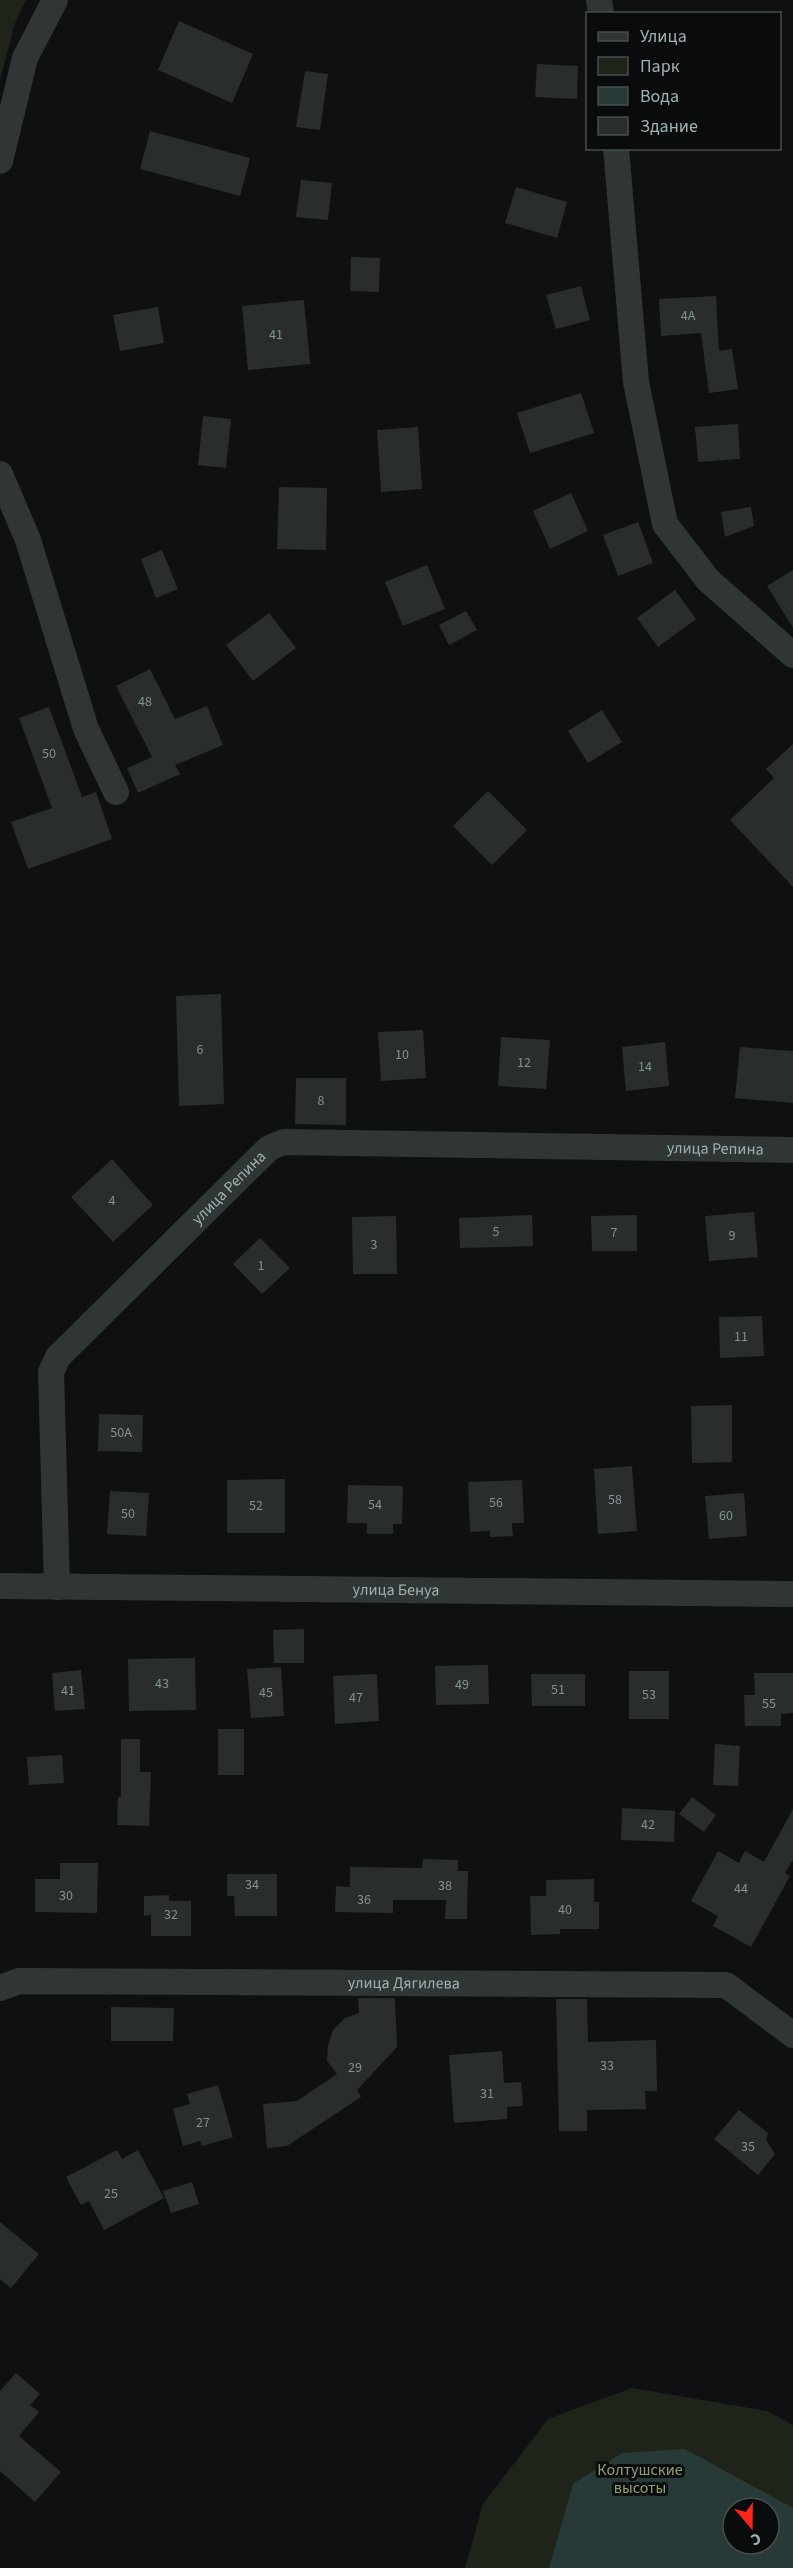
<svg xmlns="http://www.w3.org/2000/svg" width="793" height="2568" font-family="'Source Sans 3',sans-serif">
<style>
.green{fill:#1f241b;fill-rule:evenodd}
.water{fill:#283a38;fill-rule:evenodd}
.building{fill:#2a2d2e}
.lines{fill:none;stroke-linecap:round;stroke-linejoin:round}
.minor{stroke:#303536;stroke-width:26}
.labels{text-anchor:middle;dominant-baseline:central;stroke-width:6;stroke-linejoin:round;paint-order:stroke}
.number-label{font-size:14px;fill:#829192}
.street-label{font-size:16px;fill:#9fb2b3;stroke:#0a0b0c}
.park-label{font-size:16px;fill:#8ca174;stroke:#0a0b0c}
</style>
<rect width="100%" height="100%" fill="#0f1011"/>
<!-- green -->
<path class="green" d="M0 0H26L15 23 0 80Z
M632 2388 767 2411 793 2425V2568H465L483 2504 548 2419ZM733 2508H769V2544H733Z"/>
<!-- water -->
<path class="water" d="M685 2449 793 2508V2568H549L573 2484 622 2453ZM733 2508H769V2544H733Z"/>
<!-- building -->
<path class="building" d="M179 21 253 54 232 103 158 70Z
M537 64 578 66 577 99 535 97Z
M305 71 328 74 320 130 296 127Z
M150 131 250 158 240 196 140 169Z
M301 180 332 183 328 220 296 217Z
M516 187 567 202 557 238 505 223Z
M351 257 380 258 379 292 350 291Z
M581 286 590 320 556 329 546 295Z
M716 296 719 351 732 349 738 389 709 393 701 333 661 336 659 299Z
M304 300 310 364 248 370 242 306Z
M158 307 164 343 120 351 113 315Z
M581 393 594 433 530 453 517 413Z
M203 416 231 419 226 468 198 465Z
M738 424 740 459 698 462 695 427Z
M418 427 422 489 381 492 377 430Z
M279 487 327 488 326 550 277 549Z
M571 493 588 531 550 549 533 511Z
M751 507 754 526 725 537 721 512Z
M638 522 653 563 618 576 603 535Z
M162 550 178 589 156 598 141 559Z
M427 565 445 609 403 626 385 582Z
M793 570V628L767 586Z
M675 590 696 619 658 647 637 618Z
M466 611 477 630 449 645 439 625Z
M269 613 296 648 253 681 226 645Z
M150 669 175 719 207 706 223 745 175 765 180 774 138 793 127 768 152 757 116 686Z
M49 707 82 797 96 792 112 839 28 869 11 822 52 808 19 718Z
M602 710 622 742 588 763 568 731Z
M793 744V887L730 820 774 778 766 769Z
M488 791 527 830 492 865 453 826Z
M221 994 224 1104 179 1106 176 996Z
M423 1030 426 1078 381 1081 378 1032Z
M501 1037 550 1040 546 1089 498 1086Z
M665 1042 669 1086 626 1091 622 1047Z
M740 1047 793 1051V1103L735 1098Z
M296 1078H346V1125L295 1124Z
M112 1159 153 1205 113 1242 71 1197Z
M754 1212 758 1257 709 1261 705 1216Z
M532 1215 533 1246 460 1248 459 1218Z
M637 1215V1251H592L591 1216Z
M396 1216 397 1274H353L352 1217Z
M260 1238 290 1268 262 1294 233 1264Z
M762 1316 764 1356 720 1358 719 1317Z
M732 1405V1462L692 1463 691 1406Z
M99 1414 143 1415 142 1452 98 1451Z
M632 1466 637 1531 598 1534 594 1469Z
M285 1479V1533H227V1480Z
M522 1480 524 1523H512L513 1536 490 1537V1531L470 1532 468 1482Z
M348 1485 403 1486 402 1524H393V1534H367V1523H347Z
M110 1491 149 1493 146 1536 107 1534Z
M744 1493 747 1536 709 1539 705 1496Z
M304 1629V1663H274L273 1630Z
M195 1658 196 1710 129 1711 128 1659Z
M488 1665 489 1704 436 1705 435 1666Z
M281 1667 284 1716 251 1718 247 1669Z
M81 1670 85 1709 55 1711 52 1673Z
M629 1671H669V1719H629Z
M754 1673H793V1713L781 1714V1726H745L744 1695H755Z
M377 1674 379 1721 335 1724 333 1676Z
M531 1674H585V1706H532Z
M218 1729H244V1775H218Z
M121 1739H140V1772H151L149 1826 117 1825 118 1797H121Z
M715 1744 740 1746 738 1786 713 1785Z
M62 1755 64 1783 29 1785 27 1757Z
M692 1797 716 1815 704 1832 679 1814Z
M622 1808 675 1811 674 1842 621 1840Z
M793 1809V1860L785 1873 790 1876 751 1947 713 1926 718 1916 691 1901 718 1851 739 1863 745 1851 764 1862Z
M423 1859 458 1860V1871H468L467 1919H445L446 1900H393V1913L335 1912 336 1886 350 1887V1867L422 1868Z
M60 1863H98L97 1913 35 1912V1879H60Z
M227 1874H277V1916H235L234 1896H227Z
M594 1879V1902H599V1929H560V1934L531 1935 530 1896H546V1880Z
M169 1895V1901H191V1936H151V1915L144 1916V1896Z
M358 1998H395L397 2047 357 2090 361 2097 287 2146 267 2148 263 2104 297 2101 337 2074 327 2061 328 2045 333 2030 345 2018 359 2013Z
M556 1999H587L588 2042 656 2040 657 2091H645L646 2109 587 2110V2131H559Z
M111 2007 174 2008 173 2041H111Z
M502 2051 504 2083 521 2082 523 2106 507 2107V2119L454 2123 449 2055Z
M218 2085 233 2137 202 2146 200 2141 183 2146 173 2109 190 2104 187 2094Z
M739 2110 768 2133 766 2140 775 2154 758 2175 714 2139Z
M117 2150 122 2159 138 2150 164 2198 104 2230 89 2201 81 2205 66 2177Z
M192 2182 199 2204 171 2213 163 2191Z
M0 2222 39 2254 11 2288 0 2279Z
M16 2373 40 2394 30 2405 39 2412 19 2436 61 2472 35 2502 0 2471V2391Z"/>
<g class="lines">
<!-- minor -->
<g class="minor">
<path d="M599 0 601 14"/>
<path d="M616 148 636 382 665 524 708 580 793 655"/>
<path d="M0 161 25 58 55 0"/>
<path d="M0 474 28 540 86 729 116 792"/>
<path id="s1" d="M0 1586 793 1594"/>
<path id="s2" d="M57 1587 51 1372 58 1357 269 1148 284 1142 793 1150"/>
<path id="s3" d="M0 1988 19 1981 726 1985 793 2035"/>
</g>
</g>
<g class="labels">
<!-- number labels -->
<g class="number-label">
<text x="688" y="316">4А</text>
<text x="276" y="335">41</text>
<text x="145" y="702">48</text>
<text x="49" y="754">50</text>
<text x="200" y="1050">6</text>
<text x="402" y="1055">10</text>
<text x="524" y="1063">12</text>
<text x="645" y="1067">14</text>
<text x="321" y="1101">8</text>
<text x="112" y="1201">4</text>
<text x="496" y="1232">5</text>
<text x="614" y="1233">7</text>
<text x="732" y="1236">9</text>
<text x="374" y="1245">3</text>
<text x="261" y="1266">1</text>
<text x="741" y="1337">11</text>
<text x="121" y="1433">50А</text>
<text x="615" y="1500">58</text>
<text x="496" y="1503">56</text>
<text x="375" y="1505">54</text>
<text x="256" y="1506">52</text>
<text x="128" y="1514">50</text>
<text x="726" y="1516">60</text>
<text x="162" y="1684">43</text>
<text x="462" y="1685">49</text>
<text x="558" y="1690">51</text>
<text x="68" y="1691">41</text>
<text x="266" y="1693">45</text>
<text x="649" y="1695">53</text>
<text x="356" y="1698">47</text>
<text x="769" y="1704">55</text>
<text x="648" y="1825">42</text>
<text x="252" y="1885">34</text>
<text x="445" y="1886">38</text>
<text x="741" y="1889">44</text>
<text x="66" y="1896">30</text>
<text x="364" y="1900">36</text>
<text x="565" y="1910">40</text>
<text x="171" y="1915">32</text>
<text x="607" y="2066">33</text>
<text x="355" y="2068">29</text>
<text x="487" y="2094">31</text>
<text x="203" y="2123">27</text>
<text x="748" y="2147">35</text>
<text x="111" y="2194">25</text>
</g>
<!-- street labels -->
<g class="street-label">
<text stroke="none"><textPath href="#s2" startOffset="976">улица Репина</textPath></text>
<text stroke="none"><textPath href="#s2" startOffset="472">улица Репина</textPath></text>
<text stroke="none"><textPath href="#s1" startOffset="396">улица Бенуа</textPath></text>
<text stroke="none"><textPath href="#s3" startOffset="405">улица Дягилева</textPath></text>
</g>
<!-- park labels -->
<g class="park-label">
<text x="640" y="2470">Колтушские<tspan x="640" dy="18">высоты</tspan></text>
</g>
</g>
<!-- legend -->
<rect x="586" y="12" width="195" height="138" fill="#0a0b0c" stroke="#464e4f" stroke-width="1.5"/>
<rect x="598" y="32" width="30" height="9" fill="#303536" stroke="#464e4f" stroke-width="1.5"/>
<text x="640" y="42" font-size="18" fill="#9fb2b3">Улица</text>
<rect x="598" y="57" width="30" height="18" fill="#1f241b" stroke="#464e4f" stroke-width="1.5"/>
<text x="640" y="72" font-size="18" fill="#9fb2b3">Парк</text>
<rect x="598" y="87" width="30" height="18" fill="#283a38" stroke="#464e4f" stroke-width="1.5"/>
<text x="640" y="102" font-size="18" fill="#9fb2b3">Вода</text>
<rect x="598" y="117" width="30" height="18" fill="#2a2d2e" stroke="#464e4f" stroke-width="1.5"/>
<text x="640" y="132" font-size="18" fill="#9fb2b3">Здание</text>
<!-- north arrow -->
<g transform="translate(751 2526) rotate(160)"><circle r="28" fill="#0a0b0c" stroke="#464e4f" stroke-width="1.5"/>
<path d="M0-4.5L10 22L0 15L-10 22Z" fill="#ff2519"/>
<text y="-9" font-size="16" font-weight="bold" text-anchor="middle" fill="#9fb2b3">С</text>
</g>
</svg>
